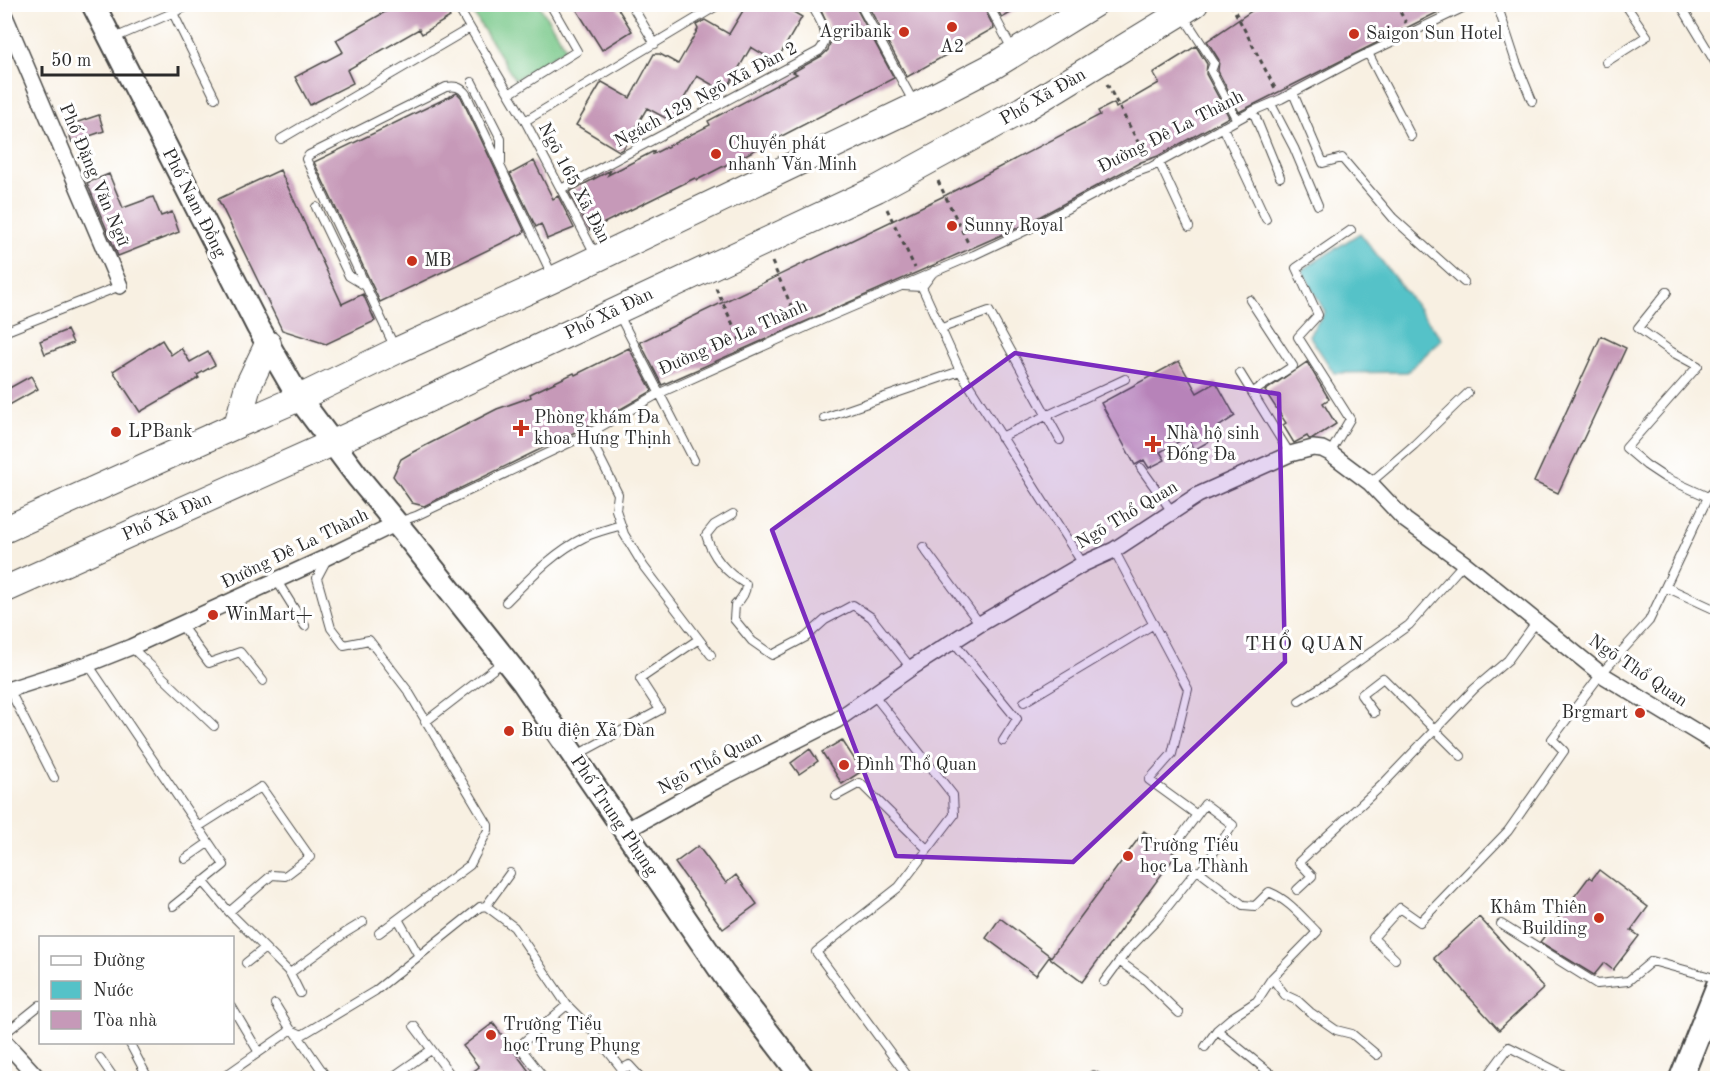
<svg xmlns="http://www.w3.org/2000/svg" width="1722" height="1083" font-family="'Old Standard TT',serif">
<style>
.green{fill:#77c788;stroke:#51795a;stroke-width:1.5}
.water{fill:#54c2c8;stroke:#40767a;stroke-width:1.5}
.building{fill:#c699b8}
.lines{fill:none;stroke-linecap:round;stroke-linejoin:round}
.lane-casing{stroke:#4a4946;stroke-width:10}
.street-casing{stroke:#4a4946;stroke-width:18}
.secondary-casing{stroke:#4a4946;stroke-width:26}
.primary-casing{stroke:#4a4946;stroke-width:28}
.path{stroke:#4a4946;stroke-width:3;stroke-dasharray:4.5 4.5;stroke-linecap:butt}
.lane{stroke:#fff;stroke-width:8}
.street{stroke:#fff;stroke-width:15}
.secondary{stroke:#fff;stroke-width:22}
.primary{stroke:#fff;stroke-width:26}
.marked{fill:#7b2cbf;fill-opacity:0.2;stroke:#7b2cbf;stroke-width:4.5;stroke-linejoin:round}
.poi-dot{fill:#c8321e;stroke:#fff;stroke-width:2}
.labels{text-anchor:middle;dominant-baseline:central;stroke-width:6;stroke-linejoin:round;paint-order:stroke}
.poi-label{font-size:18px;fill:#2b2b2b;stroke:#fff;text-anchor:start}
.street-label{font-size:18px;fill:#2b2b2b;stroke:#fff}
.neighbourhood-label{font-size:20px;letter-spacing:1.5px;fill:#2b2b2b;stroke:#fff}
</style>
<rect width="100%" height="100%" fill="#fff"/>
<filter id="ink" filterUnits="userSpaceOnUse"><feTurbulence type="fractalNoise" baseFrequency=".0167" numOctaves="2"/><feDisplacementMap in="SourceGraphic" scale="12" xChannelSelector="R" yChannelSelector="G"/><feConvolveMatrix kernelMatrix="1 2 1 2 8 2 1 2 1" color-interpolation-filters="sRGB"/></filter>
<filter id="wash" filterUnits="userSpaceOnUse"><feTurbulence type="fractalNoise" baseFrequency=".008" numOctaves="4" result="noise"/><feDisplacementMap in="SourceGraphic" scale="24" xChannelSelector="R" yChannelSelector="G"/><feGaussianBlur stdDeviation="1.35" result="paint"/><feColorMatrix in="noise" values="0 0 0 0 0 0 0 0 0 0 0 0 0 0 0 0 0 1.4 0 .05"/><feComposite in="paint" operator="in"/></filter>
<g filter="url(#wash)">
<rect width="100%" height="100%" fill="#f8f0e2"/>
<!-- green -->
<path class="green" d="M468 5H539L566 48 515 80Z"/>
<!-- water -->
<path class="water" d="M1360 233 1442 339 1407 372 1334 373 1309 335 1325 312 1302 270Z"/>
<g id="blocks">
<!-- building -->
<path class="building" d="M399 4H442L450 17 422 34 419 29 347 70 353 83 310 105 295 77 343 52 336 40Z
M573 4H615L632 31 602 50Z
M747 4H780L802 17 776 62 751 47 725 92 697 76 671 121 647 108 623 149 619 151 576 125 601 83 602 82 630 98 654 54H660L678 64 698 29 696 25 705 20 729 34Z
M818 4H854L894 78 697 180 695 178 590 230 569 192 611 170 608 175 654 151 653 154 710 125 708 121 797 74 793 72 822 56 828 50 830 43 835 41Z
M867 4H982L994 28 907 77Z
M995 4H1026L1002 18Z
M1262 4H1454L1239 112 1218 71 1219 60 1207 41Z
M1196 46 1207 64 1206 74 1229 117 1158 156 1141 162 1024 225 662 385 640 342 946 195 1100 115 1098 111 1114 103 1116 108 1159 83 1153 73Z
M457 93 461 97 525 232 380 302 314 162Z
M99 115 104 131 72 142 66 126Z
M534 161 553 199 558 196 574 228 547 239 541 224 536 227 510 174Z
M280 170 342 304 363 294 375 321 326 344 282 330 218 199Z
M109 174 123 208 153 197 161 216 172 212 179 232 118 256 87 183Z
M67 330 73 343 45 354 40 341Z
M1601 336 1626 348 1558 493 1534 482Z
M162 340 171 355 181 348 190 362 208 352 215 365 197 375 199 378 140 412 113 371Z
M629 348 652 391 612 414 424 506 412 503 393 476 401 459 413 452 497 409 531 397 530 394 574 373 575 375Z
M1179 361 1197 393 1216 382 1235 416 1218 427 1222 434 1194 450 1187 437 1160 452 1165 460 1149 468 1144 460 1135 465 1101 403Z
M1307 362 1329 399 1323 403 1336 424 1314 438 1309 439 1307 436 1294 443 1283 425 1286 423 1265 391Z
M31 376 38 389 4 408V391Z
M842 740 862 771 842 784 822 752Z
M810 749 818 761 799 774 791 763Z
M1144 831 1176 855 1082 982 1050 958Z
M698 846 726 883 736 875 757 904 723 929 675 863Z
M1599 870 1648 907 1631 930 1639 936 1613 970 1604 963 1594 975 1540 942 1589 877 1592 879Z
M1479 917 1544 988 1499 1030 1434 958Z
M1000 918 1050 956 1036 975 986 938Z
M493 1023 534 1078H464L479 1067 463 1046Z"/>
</g>
</g>
<g filter="url(#ink)">
<use href="#blocks" fill-opacity="0" stroke="#4a4946" stroke-width="1.5"/>
<g class="lines">
<defs>
<path id="lane" d="M456 4 525 121 595 254
M631 4 655 44
M860 4 914 103
M988 4 1012 49
M1497 4 1516 62 1532 101
M1680 4 1718 67
M173 13 215 98
M1184 17 1214 63 1211 71 1237 120
M112 39 193 4
M1368 53 1411 136
M1606 62 1647 36 1625 4
M472 82 501 139V163
M1293 93 1323 163 1342 158 1393 218 1464 282
M509 94 577 51 550 4
M1271 104 1294 148 1318 205
M1253 111 1280 177
M525 121 720 4
M1223 127 1266 219
M281 139 470 28
M1159 162 1189 227
M561 189 819 51C833 36 819 19 811 4
M316 207 349 276 364 285
M903 286 922 287 934 271
M922 287 960 371 1083 564
M1667 292 1638 328 1672 352 1698 366 1626 448 1646 465 1664 477 1708 497
M1250 300 1293 366 1253 392
M619 315 694 460
M942 328 989 311 1060 440
M4 332 120 286
M395 348 306 159 309 155 446 87C455 86 460 86 466 94L552 275
M1240 373 1290 454
M824 418 960 371
M588 434 618 494 616 510 624 534 644 567 711 655
M1001 437 1125 379
M1330 453 1350 419 1298 337 1318 315 1296 268 1351 230
M1141 468 1173 513
M1370 483 1414 445 1468 393
M733 514 714 525 706 535C712 556 726 573 746 584 746 593 742 599 735 605L734 619 752 641 772 655 806 637 825 620 853 605 871 617 911 668
M398 522 416 516 588 434 660 393 824 319 974 255 1027 230 1134 173 1151 167 1253 111 1281 99 1358 58 1471 4
M923 547 980 624
M1114 550 1188 689 1172 754 1149 780 1197 815
M327 559 317 578 331 628 344 645 369 640 408 691 488 825V830L470 865 379 933
M277 581 305 626
M1666 587 1718 611
M506 602C530 578 554 552 585 537 596 532 609 529 621 525
M181 625 209 663 240 652 263 681
M953 641 1017 719 1003 741
M131 647 214 726
M88 664 224 865 173 906
M9 689 54 778
M873 694 953 795 954 815 899 887 816 952 909 1078
M1299 701 1332 680 1409 625 1464 563
M1024 702 1154 624
M1374 713 1361 695 1383 678 1461 756
M425 722 504 661
M575 756 660 710 640 679 699 639
M836 796 860 783 927 849
M198 827 261 787 310 857 285 876 272 875 229 912
M1174 846 1205 804 1233 825 1200 872 1243 905 1255 906 1269 892C1289 900 1302 917 1317 932L1272 978 1285 995 1298 1001 1310 1012 1336 1030 1352 1034 1377 1055
M185 859 208 843
M203 881 229 912 290 973 345 933 363 922
M1297 890 1312 876 1299 862 1381 786 1474 689 1508 660 1537 621
M486 906 514 927 567 1005 589 1027 622 1069 629 1065 641 1078
M486 906 510 873
M398 919 419 956
M1501 924 1597 984 1628 981 1652 961 1718 979
M1395 959 1373 938 1400 908 1420 922 1508 831 1564 751 1552 739 1601 674 1649 621 1708 497 1718 487
M1119 961 1144 979 1179 1013
M246 963 265 948
M290 973 300 993
M1104 982 1126 952 1157 920 1196 871 1200 872
M275 1004 291 1030
M232 1007 258 1051
M414 1026 453 1078
M1217 1030 1276 1078
M296 1033 327 1078
M4 1034 40 1005
M129 1042 148 1078
M1205 1047 1217 1030 1231 1018 1257 1001 1272 978
M100 1058 114 1078
M1093 1075 1099 1078
M222 1078 291 1030 302 1035 375 991 480 907 486 906
M391 1078 431 1050
M544 1078 519 1046 567 1005
M1419 1078H1422
M1486 1078 1509 1047 1562 1074 1565 1078"/>
<path id="street" d="M4 14 120 286
M4 691 88 664 131 647 327 557 397 523
M625 831 710 784 837 720 911 668 980 624 1083 564 1114 550 1198 495 1290 454 1313 448 1322 449 1330 453 1370 483 1405 520 1464 563 1601 674 1718 745
M4 1041 38 1078"/>
<path id="secondary" d="M93 4 258 327 299 398 358 477 411 541 523 682 724 975 803 1078
M1681 1078 1718 985"/>
<path id="primary" d="M237 425 248 386 268 344
M4 530 237 425 299 398 396 351 554 279 916 106 995 65 1094 4
M4 590 375 424 877 189 1022 110 1195 4"/>
</defs>
<!-- lane casing -->
<use href="#lane" class="lane-casing"/>
<!-- street casing -->
<use href="#street" class="street-casing"/>
<!-- secondary casing -->
<use href="#secondary" class="secondary-casing"/>
<!-- primary casing -->
<use href="#primary" class="primary-casing"/>
<!-- path -->
<path class="path" d="M1231 4 1276 90
M1396 4 1406 23
M1107 84 1146 157
M938 181 969 245
M887 209 915 268
M772 262 797 319
M716 288 741 342"/>
<!-- lane -->
<use href="#lane" class="lane"/>
<!-- street -->
<use href="#street" class="street"/>
<!-- secondary -->
<use href="#secondary" class="secondary"/>
<!-- primary -->
<use href="#primary" class="primary"/>
</g>
</g>
<!-- marked area -->
<path class="marked" d="M1015 353 1279 394 1285 662 1073 862 896 856 772 530Z"/>
<!-- markers -->
<g class="poi-dot">
<circle cx="952" cy="27" r="6"/>
<circle cx="904" cy="32" r="6"/>
<circle cx="1354" cy="34" r="6"/>
<circle cx="716" cy="154" r="6"/>
<circle cx="952" cy="226" r="6"/>
<circle cx="412" cy="261" r="6"/>
<path d="M518 419h6v6h6v6h-6v6h-6v-6h-6v-6h6z"/>
<circle cx="116" cy="432" r="6"/>
<path d="M1150 435h6v6h6v6h-6v6h-6v-6h-6v-6h6z"/>
<circle cx="213" cy="615" r="6"/>
<circle cx="1640" cy="713" r="6"/>
<circle cx="509" cy="731" r="6"/>
<circle cx="844" cy="765" r="6"/>
<circle cx="1128" cy="856" r="6"/>
<circle cx="1599" cy="918" r="6"/>
<circle cx="491" cy="1035" r="6"/>
</g>
<g class="labels">
<!-- poi labels -->
<g class="poi-label">
<text x="892" y="32" text-anchor="end">Agribank</text>
<text x="1366" y="34">Saigon Sun Hotel</text>
<text x="952" y="47" text-anchor="middle">A2</text>
<text x="728" y="144">Chuyển phát<tspan x="728" dy="21">nhanh Văn Minh</tspan></text>
<text x="964" y="226">Sunny Royal</text>
<text x="424" y="261">MB</text>
<text x="534" y="418">Phòng khám Đa<tspan x="534" dy="21">khoa Hưng Thịnh</tspan></text>
<text x="128" y="432">LPBank</text>
<text x="1166" y="434">Nhà hộ sinh<tspan x="1166" dy="21">Đống Đa</tspan></text>
<text x="225" y="615">WinMart+</text>
<text x="1628" y="713" text-anchor="end">Brgmart</text>
<text x="521" y="731">Bưu điện Xã Đàn</text>
<text x="856" y="765">Đình Thổ Quan</text>
<text x="1140" y="846">Trường Tiểu<tspan x="1140" dy="21">học La Thành</tspan></text>
<text x="1587" y="908" text-anchor="end">Khâm Thiên<tspan x="1587" dy="21">Building</tspan></text>
<text x="503" y="1025">Trường Tiểu<tspan x="503" dy="21">học Trung Phụng</tspan></text>
</g>
<!-- street labels -->
<g class="street-label">
<text transform="translate(706 95) rotate(-28)">Ngách 129 Ngõ Xã Đàn 2</text>
<text transform="translate(1043 97) rotate(-30)">Phố Xã Đàn</text>
<text transform="translate(1171 132) rotate(-27)">Đường Đê La Thành</text>
<text transform="translate(94 175) rotate(67)">Phố Đặng Văn Ngữ</text>
<text transform="translate(574 183) rotate(62)">Ngõ 165 Xã Đàn</text>
<text transform="translate(194 203) rotate(63)">Phố Nam Đồng</text>
<text transform="translate(609 314) rotate(-26)">Phố Xã Đàn</text>
<text transform="translate(733 338) rotate(-24)">Đường Đê La Thành</text>
<text transform="translate(1127 515) rotate(-31)">Ngõ Thổ Quan</text>
<text transform="translate(167 517) rotate(-24)">Phố Xã Đàn</text>
<text transform="translate(295 549) rotate(-26)">Đường Đê La Thành</text>
<text transform="translate(1638 671) rotate(34)">Ngõ Thổ Quan</text>
<text transform="translate(710 763) rotate(-28)">Ngõ Thổ Quan</text>
<text transform="translate(614 816) rotate(56)">Phố Trung Phụng</text>
</g>
<!-- neighbourhood labels -->
<g class="neighbourhood-label">
<text x="1305" y="645">THỔ QUAN</text>
</g>
</g>
<!-- margin -->
<rect width="1722" height="1083" fill="none" stroke="#fff" stroke-width="24"/>
<!-- legend -->
<rect x="39" y="936" width="195" height="108" fill="#ffffff" stroke="#aaaaaa" stroke-width="1.5"/>
<rect x="51" y="956" width="30" height="9" fill="#ffffff" stroke="#aaaaaa" stroke-width="1.5"/>
<text x="93" y="966" font-size="18" fill="#2b2b2b">Đường</text>
<rect x="51" y="981" width="30" height="18" fill="#54c2c8" stroke="#aaaaaa" stroke-width="1.5"/>
<text x="93" y="996" font-size="18" fill="#2b2b2b">Nước</text>
<rect x="51" y="1011" width="30" height="18" fill="#c699b8" stroke="#aaaaaa" stroke-width="1.5"/>
<text x="93" y="1026" font-size="18" fill="#2b2b2b">Tòa nhà</text>
<!-- scale -->
<path d="M42 66v9h136v-9" fill="none" stroke="#2b2b2b" stroke-width="3"/>
<text x="51" y="66" font-size="18" fill="#2b2b2b" stroke="#ffffff" stroke-width="4.5" paint-order="stroke">50 m</text>
</svg>
